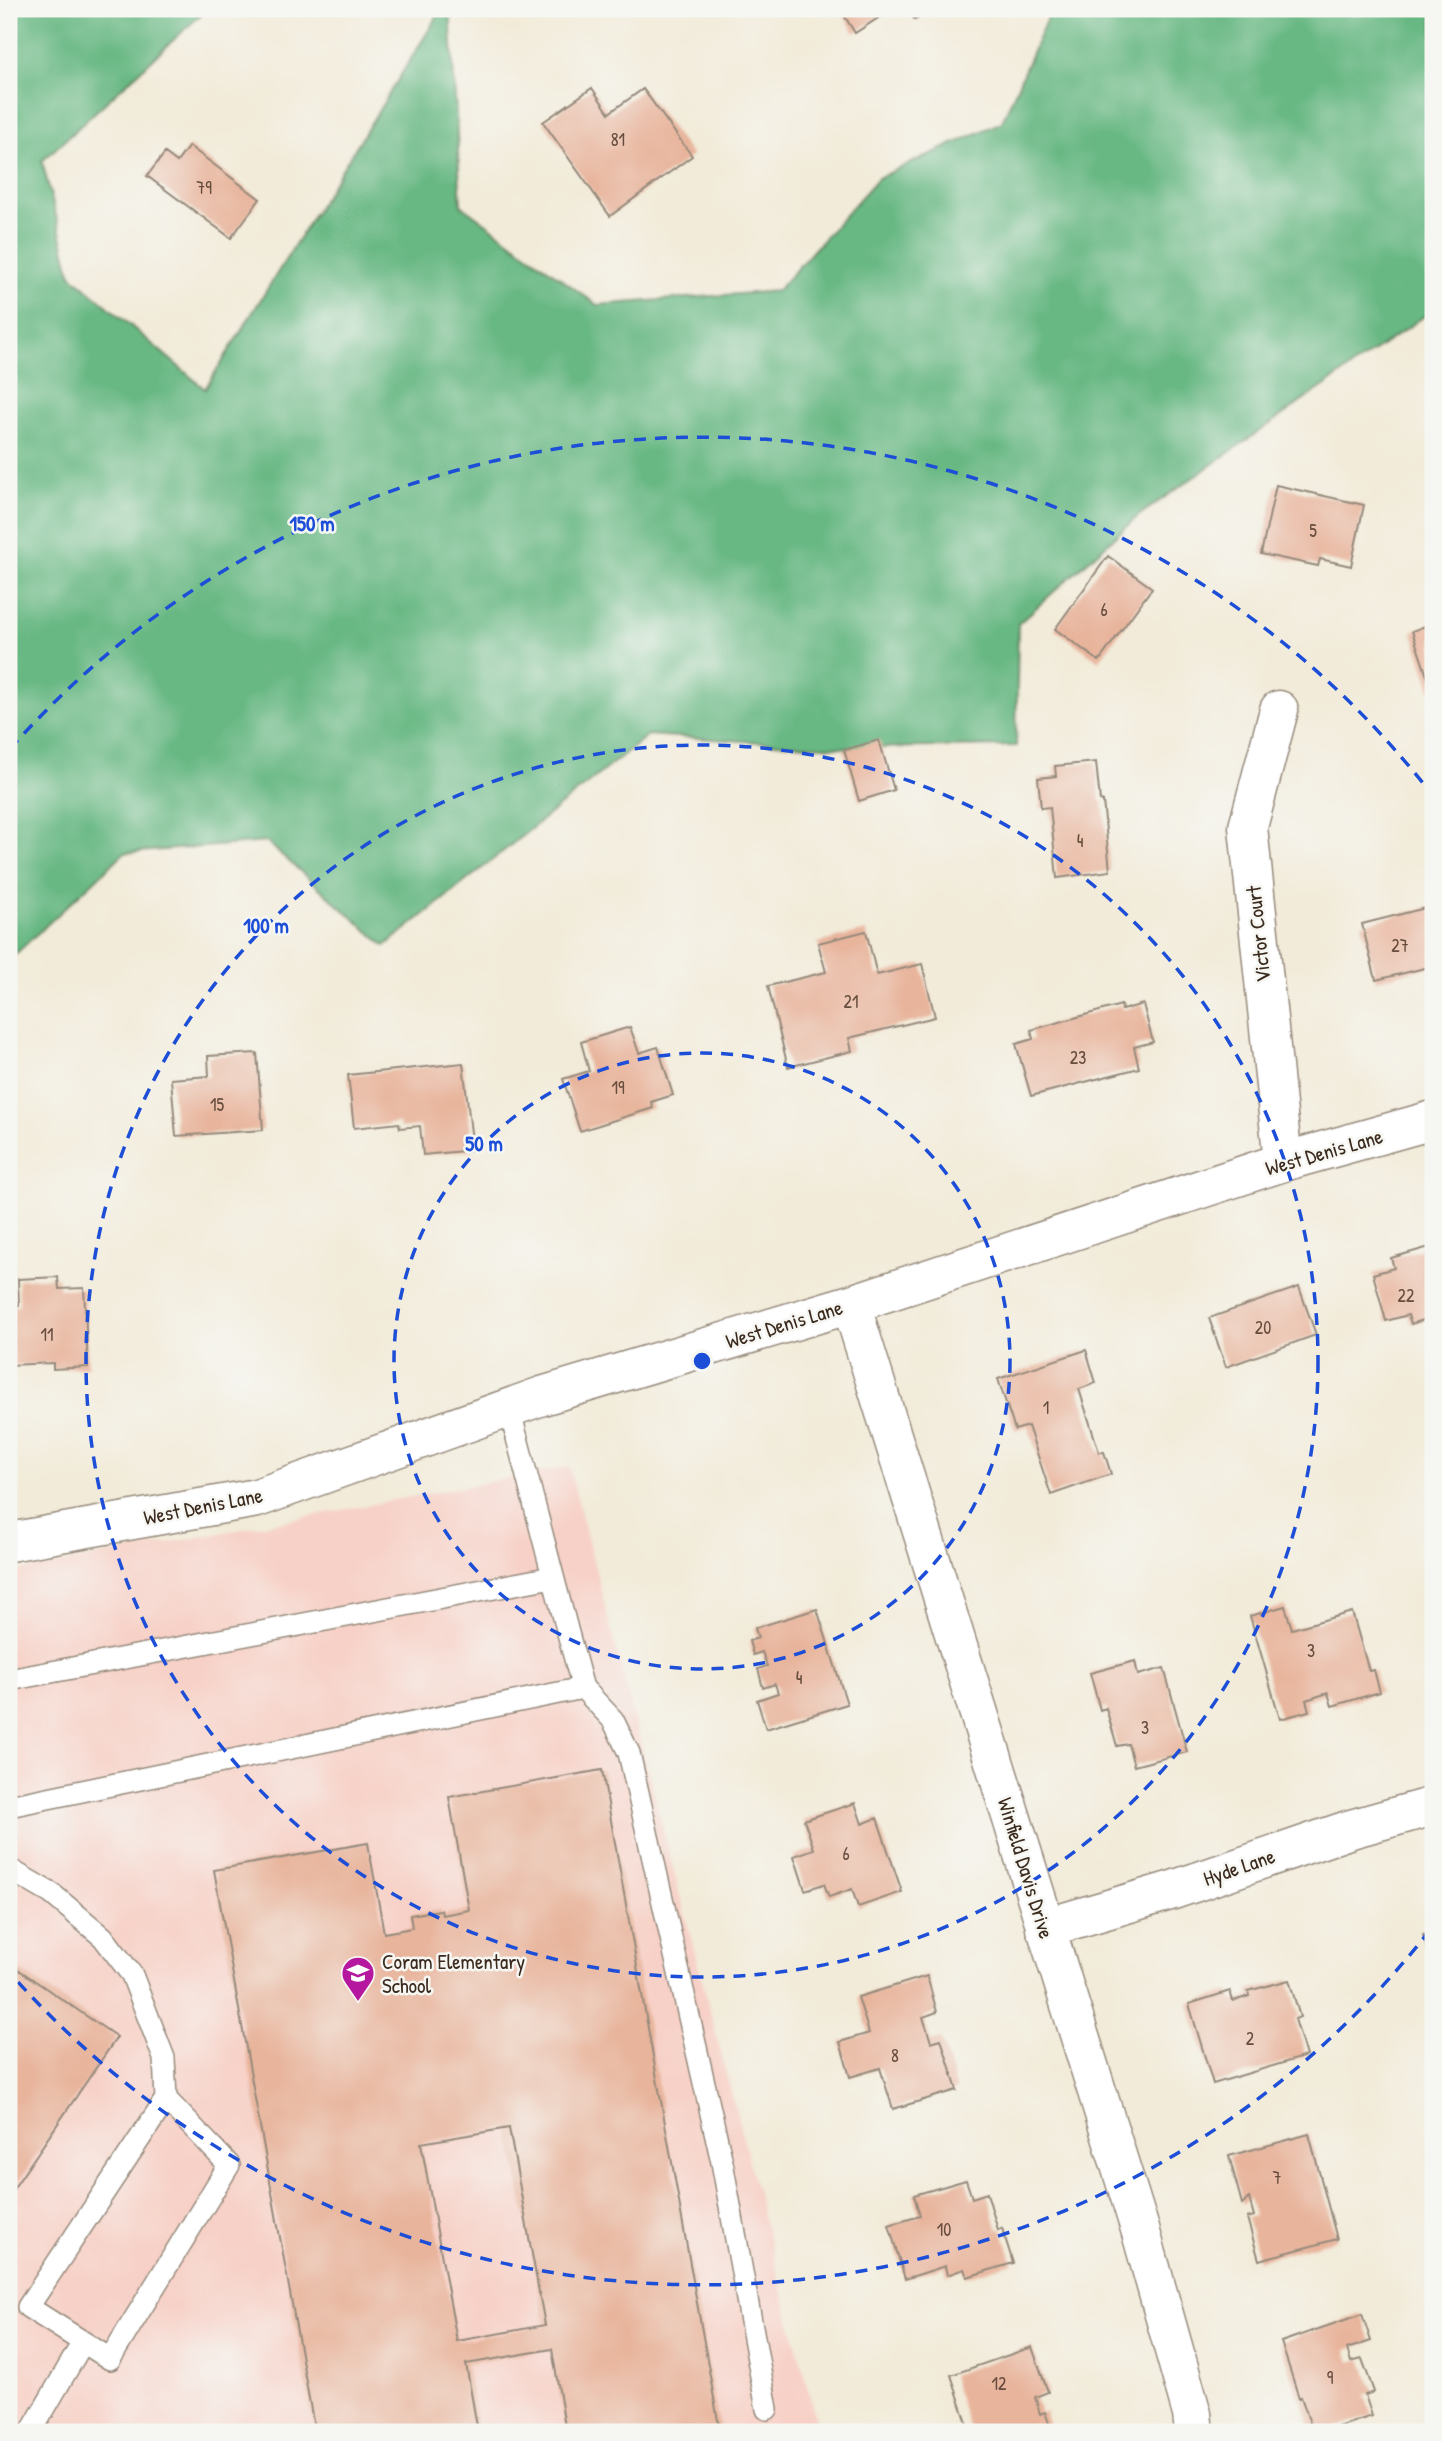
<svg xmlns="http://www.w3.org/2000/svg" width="1442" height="2441" font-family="'Patrick Hand',sans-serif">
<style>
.built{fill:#f7d1c7}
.forest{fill:#68b883;stroke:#527150;stroke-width:2}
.building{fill:#e8b49b;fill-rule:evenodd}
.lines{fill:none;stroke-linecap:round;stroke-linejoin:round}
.service-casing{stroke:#968a7c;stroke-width:24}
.minor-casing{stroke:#968a7c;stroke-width:41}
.service{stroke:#fff;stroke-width:21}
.minor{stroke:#fff;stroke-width:38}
.ring{fill:none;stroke:#1d4ed8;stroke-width:3.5;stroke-dasharray:12 9}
.labels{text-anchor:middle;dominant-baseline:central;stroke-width:5;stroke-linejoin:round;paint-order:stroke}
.number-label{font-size:18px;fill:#664c3d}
.street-label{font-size:21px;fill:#3b2a1e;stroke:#f6f6f2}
.poi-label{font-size:21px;fill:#3b2a1e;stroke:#f6f6f2;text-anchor:start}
.centre{fill:#1d4ed8;stroke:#f6f6f2;stroke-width:3.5}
.ring-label{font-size:21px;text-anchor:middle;font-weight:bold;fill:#1d4ed8;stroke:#f6f6f2;stroke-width:5;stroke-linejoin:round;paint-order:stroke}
</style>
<rect width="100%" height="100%" fill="#f6f6f2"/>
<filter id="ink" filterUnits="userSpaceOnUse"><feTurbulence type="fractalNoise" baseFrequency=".0143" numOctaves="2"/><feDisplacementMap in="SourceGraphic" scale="14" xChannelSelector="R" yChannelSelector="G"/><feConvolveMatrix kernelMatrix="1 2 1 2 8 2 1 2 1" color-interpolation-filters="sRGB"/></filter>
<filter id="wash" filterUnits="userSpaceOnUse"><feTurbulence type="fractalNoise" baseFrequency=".00686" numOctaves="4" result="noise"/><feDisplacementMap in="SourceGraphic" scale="28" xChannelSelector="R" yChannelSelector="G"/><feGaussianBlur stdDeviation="1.57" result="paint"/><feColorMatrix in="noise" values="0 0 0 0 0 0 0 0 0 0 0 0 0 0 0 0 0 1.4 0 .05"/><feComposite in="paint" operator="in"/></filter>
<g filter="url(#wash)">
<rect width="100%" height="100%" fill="#f2ebd9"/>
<!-- built -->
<path class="built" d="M569 1467 819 2432H9V1573Z"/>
<!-- forest -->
<path class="forest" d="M9 9H207L42 161 71 275 205 389 442 9H450L461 205 597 305 777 291 878 178 1002 122 1051 9H1433V310L1138 516 1018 624 1016 746 854 748 648 735 385 946 267 842 124 853 9 960Z"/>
<g id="blocks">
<!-- building -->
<path class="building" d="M840 9H892L855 33Z
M907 9H932L915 20Z
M592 88 609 113 643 89 692 156 610 216 543 122Z
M189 146 260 199 231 238 147 176 165 153 177 162Z
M1276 485 1364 505 1351 566 1320 559 1318 566 1261 554Z
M1108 556 1152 588 1099 661 1055 629Z
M1433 623V694L1412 631Z
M879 740 894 790 859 801 844 750Z
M1096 762 1100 801H1103L1110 871 1057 878 1050 807 1041 808 1038 778 1056 776 1055 766Z
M1433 906V966L1376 980 1362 924Z
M866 931 877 975 922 964 935 1017 849 1038 852 1051 788 1067 768 986 826 972 818 943Z
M1143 1004 1153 1042 1134 1047 1139 1068 1031 1096 1016 1044 1033 1039 1031 1030 1121 1005 1122 1010Z
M630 1027 639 1053 658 1047 673 1095 651 1102 653 1108 580 1131 563 1079 589 1071 581 1042Z
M257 1053 263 1130 176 1136 171 1079 209 1076 208 1056Z
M463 1063 473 1150 423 1155 420 1126 400 1128 399 1123 354 1128 348 1075Z
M1433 1246V1317L1411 1324 1408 1315 1386 1321 1373 1274 1394 1268 1391 1258Z
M58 1277 59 1289 84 1288 88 1367 53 1369V1363L9 1365V1306H19L18 1279Z
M1299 1287 1316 1335 1226 1367 1209 1318Z
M1086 1350 1096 1383 1079 1389 1099 1452H1104L1111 1474 1051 1495 1028 1426 1015 1430 998 1379Z
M1285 1606 1292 1629 1352 1612 1369 1671 1374 1670 1380 1692 1332 1706 1328 1693 1306 1700 1309 1711 1280 1719 1250 1616Z
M817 1609 847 1704 766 1729 757 1700 778 1693 775 1684 763 1688 758 1669 767 1666 762 1652 753 1655 749 1641 758 1638 755 1628Z
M1135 1661 1138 1675 1164 1668 1187 1752 1134 1766 1128 1744 1117 1746 1106 1708 1100 1710 1090 1673Z
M602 1770 720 2432H566L552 2349 466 2364 478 2432H315L214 1870 368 1843 384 1933 412 1928 410 1915 441 1910 442 1915 469 1910 449 1797ZM509 2128 545 2325 457 2341 421 2143Z
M855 1803 862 1824 877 1818 902 1892 858 1907 852 1889 829 1897 824 1884 805 1890 794 1856 814 1849 804 1820Z
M1433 1932V1968H1432L1423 1935Z
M9 1963 117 2037 9 2195Z
M927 1976 937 2012 923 2017 931 2042 941 2039 957 2090 893 2109 880 2068 850 2077 840 2042 869 2033 858 1997Z
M1289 1980 1300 2017 1295 2019 1306 2056 1213 2084 1189 2004 1230 1991 1233 2001 1250 1996 1248 1991Z
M1309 2134 1337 2239 1259 2260 1247 2218 1254 2216 1249 2198 1242 2204 1229 2156Z
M966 2180 972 2198 987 2193 998 2230 1002 2228 1013 2263 967 2277 964 2269 947 2275 945 2266 905 2279 889 2225 920 2216 914 2195Z
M1362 2314 1371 2341 1347 2349 1351 2362 1362 2359 1374 2392 1365 2395 1372 2416 1322 2432H1313L1301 2397 1299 2398 1281 2342Z
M1032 2347 1048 2392 1035 2397 1040 2414 1045 2412 1052 2432H970L951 2375Z"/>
</g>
</g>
<g filter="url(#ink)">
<use href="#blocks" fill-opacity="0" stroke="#968a7c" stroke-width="2"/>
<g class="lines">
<defs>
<path id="service" d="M9 1680 552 1577
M583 1688 613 1720 629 1753 722 2162 767 2409
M9 1806 583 1688C557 1595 534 1501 509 1408
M9 1869 52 1894 103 1937 132 1975 164 2058 166 2099 28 2307 110 2359 229 2165 166 2099
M31 2432 83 2342"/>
<path id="minor" d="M1279 710 1248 827 1283 1162
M851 1304 1140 2229 1192 2414 1194 2432
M9 1542 257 1498 542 1396 851 1304 1283 1162 1433 1120
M1045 1928 1173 1890 1351 1829 1433 1806"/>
</defs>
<!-- service casing -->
<use href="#service" class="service-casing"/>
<!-- minor casing -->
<use href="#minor" class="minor-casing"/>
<!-- service -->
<use href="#service" class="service"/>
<!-- minor -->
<use href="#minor" class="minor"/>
</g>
</g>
<!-- distance rings -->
<g class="ring">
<circle cx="702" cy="1361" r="308"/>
<circle cx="702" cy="1361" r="616"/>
<path d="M1430 1930A924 924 0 0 1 10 1973M10 749A924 924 0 0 1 1430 792"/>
</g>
<!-- icons -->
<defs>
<symbol id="school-pin" viewBox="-11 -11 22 30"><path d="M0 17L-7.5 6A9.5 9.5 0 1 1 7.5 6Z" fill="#b5179e" stroke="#f6f6f2"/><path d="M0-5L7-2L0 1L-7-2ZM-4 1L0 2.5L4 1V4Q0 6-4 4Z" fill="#fff"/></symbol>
</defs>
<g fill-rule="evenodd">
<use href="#school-pin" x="339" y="1954" width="38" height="52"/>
</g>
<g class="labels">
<!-- number labels -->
<g class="number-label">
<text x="618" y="139">81</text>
<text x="204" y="187">79</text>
<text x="1313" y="530">5</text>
<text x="1104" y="609">6</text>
<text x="1080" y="840">4</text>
<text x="1400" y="945">27</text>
<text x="851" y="1001">21</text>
<text x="1078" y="1057">23</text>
<text x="618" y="1087">19</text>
<text x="217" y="1104">15</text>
<text x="1406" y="1295">22</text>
<text x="1263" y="1327">20</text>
<text x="47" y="1334">11</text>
<text x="1046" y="1407">1</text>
<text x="1311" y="1650">3</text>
<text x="799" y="1677">4</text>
<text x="1145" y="1727">3</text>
<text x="846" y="1853">6</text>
<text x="1250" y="2038">2</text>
<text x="895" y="2055">8</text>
<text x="1277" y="2177">7</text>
<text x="944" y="2229">10</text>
<text x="1330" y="2377">9</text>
<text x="999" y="2383">12</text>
</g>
<!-- street labels -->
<g class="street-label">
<text transform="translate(1258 934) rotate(-96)">Victor Court</text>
<text transform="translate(1324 1152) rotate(-16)">West Denis Lane</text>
<text transform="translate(784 1324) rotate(-17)">West Denis Lane</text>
<text transform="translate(203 1506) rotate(-11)">West Denis Lane</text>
<text transform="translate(1239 1867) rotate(-19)">Hyde Lane</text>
<text transform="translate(1026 1868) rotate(73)">Winfield Davis Drive</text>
</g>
<!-- poi labels -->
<g class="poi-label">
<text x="382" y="1961">Coram Elementary<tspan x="382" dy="24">School</tspan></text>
</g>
</g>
<circle cx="702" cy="1361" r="10" class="centre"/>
<g class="ring-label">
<text x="312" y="531">150 m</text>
<text x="266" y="933">100 m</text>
<text x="484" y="1151">50 m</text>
</g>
<!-- margin -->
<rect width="1442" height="2441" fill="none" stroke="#f6f6f2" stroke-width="35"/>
</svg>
